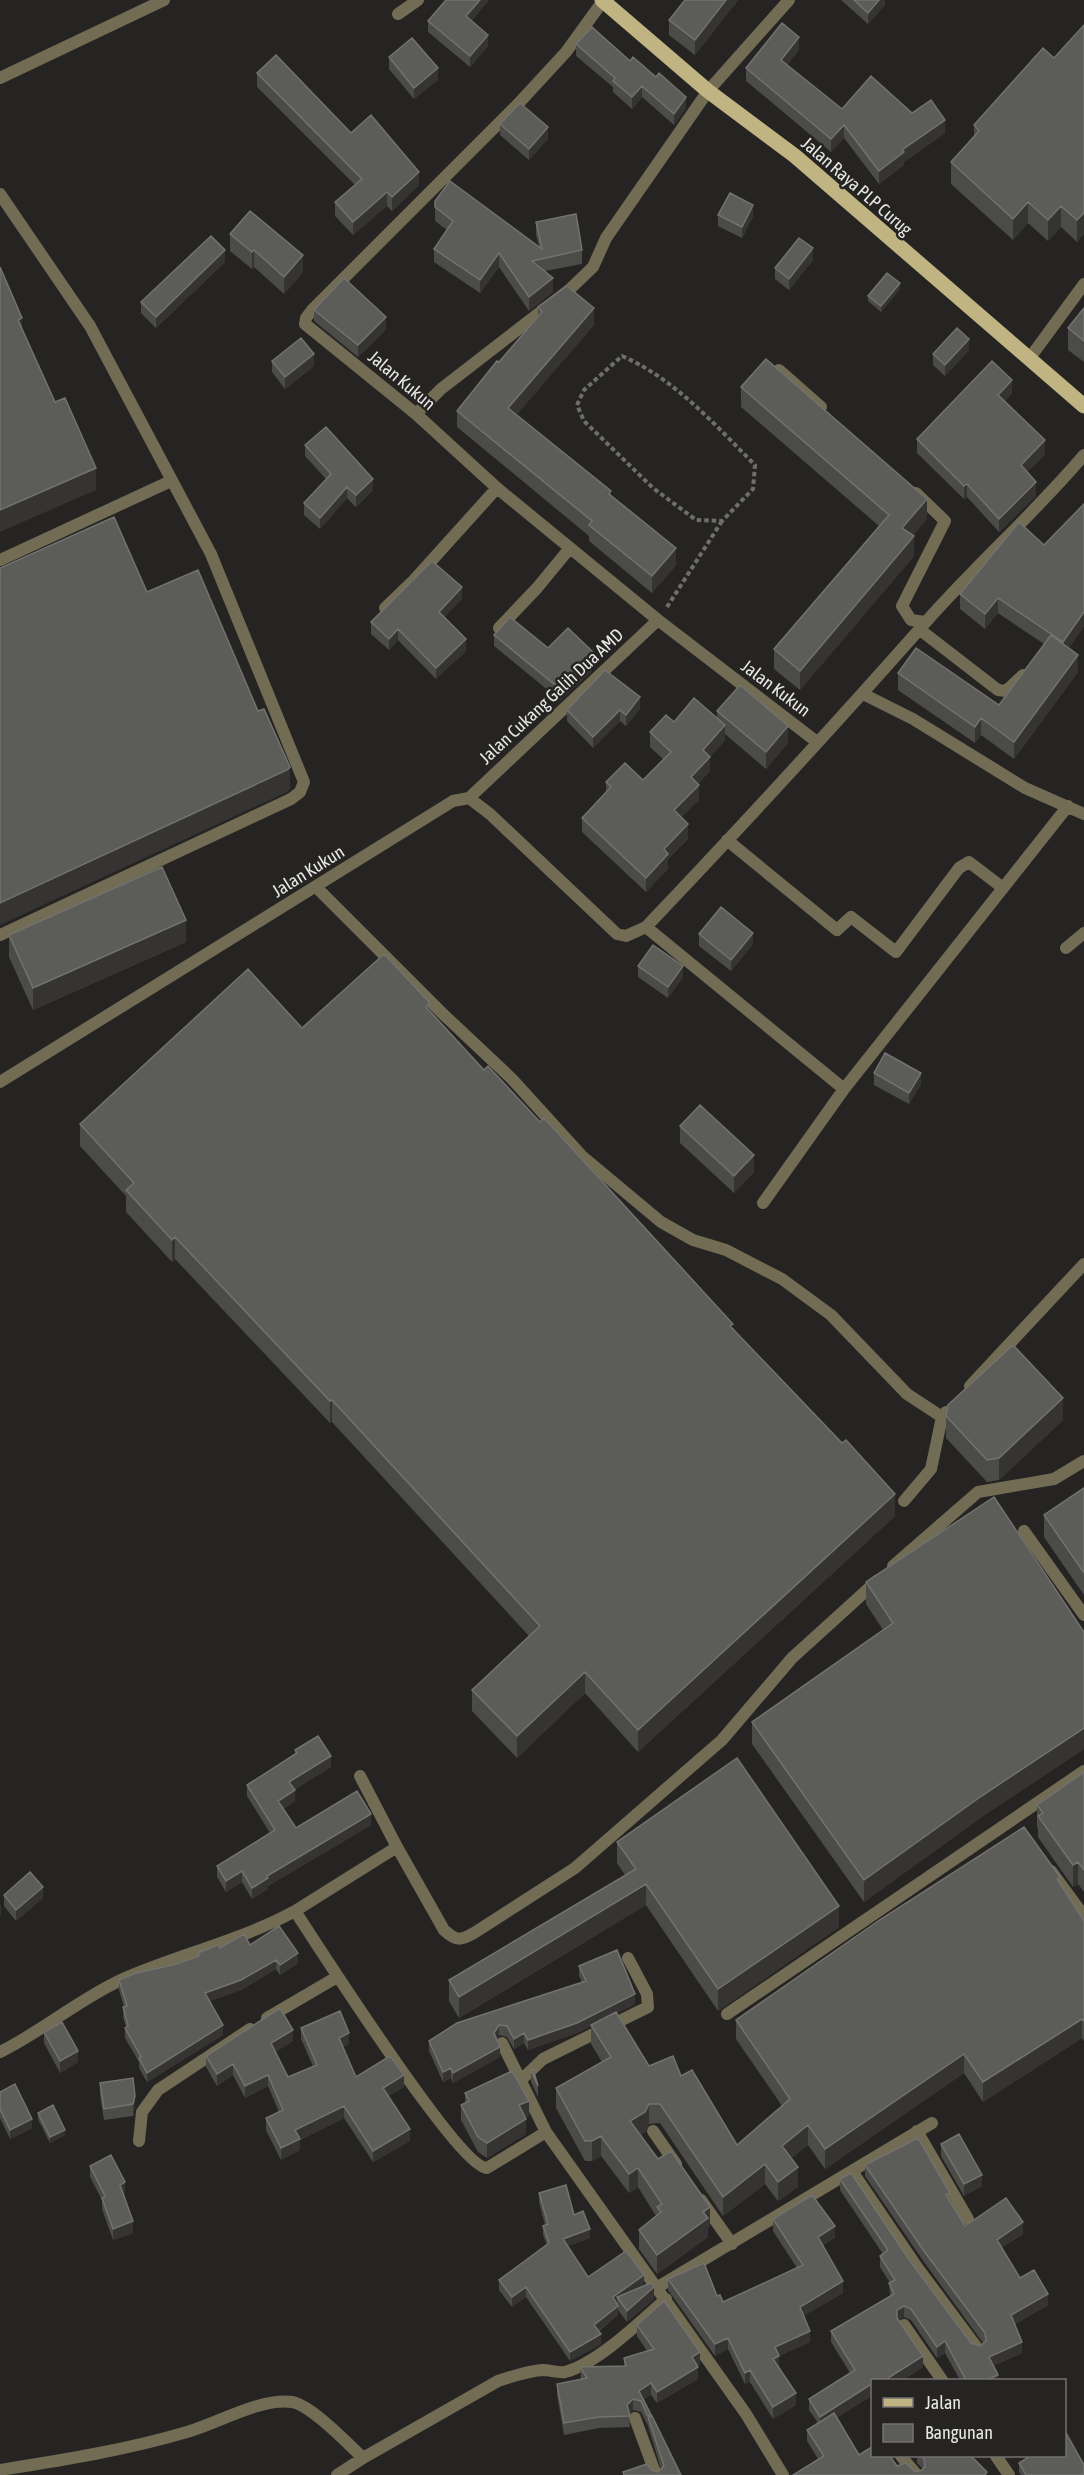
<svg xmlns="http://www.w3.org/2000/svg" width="1084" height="2475" font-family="'Asap Condensed',sans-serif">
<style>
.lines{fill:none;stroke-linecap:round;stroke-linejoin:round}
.path{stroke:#6e6e6c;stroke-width:4;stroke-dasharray:4.5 3;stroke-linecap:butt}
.lane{stroke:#726c54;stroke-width:12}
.street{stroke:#726c54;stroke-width:12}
.primary{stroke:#c0b482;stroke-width:15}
.wall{fill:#4b4b48}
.shaded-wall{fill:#353432}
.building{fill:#5c5c59;stroke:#72726f;stroke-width:1.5}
.labels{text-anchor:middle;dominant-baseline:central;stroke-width:5;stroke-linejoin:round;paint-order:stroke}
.street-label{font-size:18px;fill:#e8e8e6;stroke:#252422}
</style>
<rect width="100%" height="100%" fill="#252422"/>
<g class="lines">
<!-- path -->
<path class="path" d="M622 356C675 379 714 424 755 465L753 489 722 521 696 520 653 488 584 421 577 405 584 390Z
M667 607 722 521"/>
<!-- lane -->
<path class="lane" d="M0 78 164 0
M0 194 90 326 211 554 304 782 300 792 291 799 0 935
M1029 359 1084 284
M779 370 821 407
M916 493 945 521 902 606 911 620 925 622
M0 560 171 481
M316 887 443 1014 512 1079 582 1156 661 1222 693 1240 726 1250 782 1279 831 1315 907 1394 942 1417
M970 1386 1084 1264
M904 1501 931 1469 942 1417 946 1412
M1024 1531 1084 1615
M1051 1871 1084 1916
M727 2014 1084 1771"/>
<!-- street -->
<path class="street" d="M603 1 566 52 518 104 312 310 306 318 305 324 416 414 497 488 658 620 817 742
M398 14 418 0
M416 414 441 389 569 290 593 267 606 238 708 91 789 0
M385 608 414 580 497 488
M499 628 537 588 570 548
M919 629 998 690 1006 691 1023 675
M863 694 913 719 1025 788 1084 814
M469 798 658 620
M727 840 837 930 851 917 896 952 959 868 969 862 1003 888
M646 927 844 1089
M1066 948 1084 933
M0 1082 453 801 469 798 490 814 617 934 626 936 646 927C741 827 834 726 925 623 976 565 1034 514 1084 455
M763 1203 844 1089 1068 806
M893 1566 978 1492 1054 1479 1084 1461
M360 1776 397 1847 295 1911C318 1946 459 2167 487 2168L546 2132
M397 1847 444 1930C456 1941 460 1941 474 1933L575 1868 722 1740 792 1658 878 1580
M267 2018 337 1977
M502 2043 546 2132 746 2414 783 2475
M0 2052C43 2031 79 1999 123 1979 180 1954 240 1941 295 1911
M519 2082 543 2059 648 2007 647 1994 628 1958
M653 2131 676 2164
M917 2131 968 2219
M139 2141 142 2112 158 2090 250 2029
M852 2171 917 2267 978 2349
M701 2200 732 2244
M658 2287 932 2123
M904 2325 942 2380
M635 2418 656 2475
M901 2456 917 2475
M996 2456 1009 2475
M0 2470C63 2460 126 2450 187 2432 218 2423 260 2398 292 2402 311 2405 348 2444 363 2458L498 2381C513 2376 527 2371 543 2370 550 2370 558 2373 565 2372 597 2364 641 2321 666 2299
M337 2475 363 2458"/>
<!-- primary -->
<path class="primary" d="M602 0 708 91 795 156 1084 406"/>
</g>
<!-- wall -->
<path class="wall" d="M446 0H489L471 21 488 46 470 67 428 32V21Z
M685 0H738L695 55 669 35V20Z
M841 0H885V5L868 24Z
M1084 25V234L1077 242 1061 227 1048 241 1028 223 1013 240 951 184V162L974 137V125L1054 58Z
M576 44 686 108 674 125 642 97 632 109 613 92V87L576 56Z
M799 50 787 65 842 109 912 113 945 133 904 162V165L879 184 844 138 831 152 746 81V68Z
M389 57 438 80 414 99 389 69Z
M257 73 419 185 392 211 387 206 353 235 335 216V202L355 185 257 87Z
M500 124 548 139 529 160 500 135Z
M435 201 539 247 536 235V222L582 250V264L545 271 553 292 529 311 499 267 480 293 434 262V249L447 230 435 221Z
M718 215 753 216 742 238 718 226Z
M230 234 303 272 284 294 254 267 252 269 230 251Z
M813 260 789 290 775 279V268Z
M225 262 156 328 141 313V302Z
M900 289 881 312 868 301V296Z
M538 307 594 325 516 415 611 495 676 565 652 593 589 541V536L457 427V411L538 316Z
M1084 308V362L1068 350V328Z
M314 310 386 329 358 357 314 321Z
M969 350 945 376 933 365V354Z
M272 361 314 366 285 389 272 372Z
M741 387 927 519 913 535 914 556 800 690 774 669V649L879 526 741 407Z
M1012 393 1005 401 1045 454 1027 472 1036 496 999 532 967 497 964 499 917 453V439Z
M305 445 373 490 356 507 347 498 320 529 304 515V503L326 479 305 456Z
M1084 504V626L1069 648 1078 672 1014 759 981 735 975 743 898 690V673L999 705 1044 644 998 613 985 629 960 609V594L1044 545Z
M462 599 444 617 466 651 436 679 398 640 389 650 371 634V622Z
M494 635 548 648 594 665 592 667V671L560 700 494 646Z
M640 709 626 726 620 721 593 748 567 721V710Z
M717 711 788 743 766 769 725 734V740L710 757V771L698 784 699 800 681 817 688 839 668 859V869L646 892 582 832V818L606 792V782L643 780 663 759 650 747V732L674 722 717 719Z
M699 934 753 944 731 971 699 946Z
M9 935 186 942 33 1010 9 957Z
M638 966 683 977 668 998 638 977Z
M430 1011 484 1070 733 1328 895 1516 638 1752 585 1693 517 1758 472 1711V1690L529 1636 332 1422 330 1423 175 1259 172 1262 126 1212V1196L80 1146V1124L302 1028Z
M874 1073 921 1084 909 1104 874 1085Z
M680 1126 754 1172 734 1193 680 1143Z
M946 1416 1063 1420 999 1480 987 1482 946 1438Z
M1084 1488V1595L1044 1537V1515Z
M866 1582 1084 1632V1749L983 1816 864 1902 752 1744V1722L883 1630 866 1604Z
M295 1750 331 1767 295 1789V1801L283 1809 296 1828 371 1825 268 1886V1889L252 1899 242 1882 226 1892 217 1877V1866L270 1833 247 1796V1785L295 1754Z
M1084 1772V1892L1078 1884 1073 1887 1038 1837V1828L1037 1827V1805Z
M617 1842 839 1927 718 2011 646 1905 459 2018 449 2001V1980L625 1875 617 1863Z
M1060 1883 1084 1921V2041L1082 2038 983 2102 964 2073 825 2169 808 2145 791 2158 798 2187 778 2201 765 2184 723 2216 660 2123 649 2124 645 2132 640 2135 710 2226 708 2228V2237L657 2274 639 2249V2230L656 2216 638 2187 629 2193 601 2156 592 2161H585L556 2108V2088L602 2062 591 2044V2026L577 2033 528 2050 524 2043 514 2049 507 2037 499 2035 496 2039 500 2057 453 2083 451 2078 443 2082 429 2051V2041L582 1982 579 1976V1966L635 2004 617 2013 649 2066 681 2076 737 2145 782 2106 736 2039V2020Z
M4 1895 43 1898 16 1921 4 1906Z
M250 1945 298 1963 280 1975 276 1969 241 1990 210 2001 223 2035 147 2082 139 2068V2062L125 2038V2028L126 2027 123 2017 124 2007 119 1990V1980L173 1965 198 1956V1953L220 1948Z
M301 2028 349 2044 343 2047 356 2077 404 2087 388 2096 410 2141 373 2162 344 2118 300 2140V2150L281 2160 266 2130V2118L279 2112 268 2086 245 2098 233 2075 217 2086 206 2067V2056L293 2041 275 2052 288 2077 313 2066 301 2039Z
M44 2032 78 2062 60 2073 44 2043Z
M531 2071 538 2086V2097L531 2082Z
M133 2078 135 2107 133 2116 104 2120 100 2095V2083Z
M0 2092 32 2128 10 2139 0 2118Z
M465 2093 529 2116 526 2117V2134L487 2158 478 2152 461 2120V2105L465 2103Z
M38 2113 65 2135 50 2143 38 2119Z
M941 2144 982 2186 964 2196 941 2156Z
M865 2165 950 2201 965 2226 1023 2234 1001 2248 1020 2278 1048 2305 1015 2324 1022 2353 993 2366 998 2380H960L945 2353 937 2358 911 2320 904 2317 898 2320 923 2367 903 2380H873V2395L836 2418 859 2455 915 2472 922 2470 923 2469 917 2463V2456H971L987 2475H793L818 2459 807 2441V2430L818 2423 809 2410V2399L850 2373 831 2342V2331L890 2296 889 2283H890L880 2267V2256L883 2254 840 2190V2179L910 2261 971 2343 980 2346 983 2343 924 2262 865 2176Z
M90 2166 125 2193 123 2194 133 2233 113 2240 102 2209V2200L90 2177Z
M539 2193 574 2215 590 2238 568 2246 588 2277 644 2284 637 2289 654 2299 627 2322 618 2310V2315L599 2331 601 2344 570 2361 526 2297 512 2307 499 2290V2280L547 2245 543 2235V2226L545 2225 539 2202Z
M773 2219 835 2237 823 2245 843 2293 803 2316 810 2342 779 2356V2367L796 2405 773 2419 750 2382 745 2384 728 2349 715 2356 668 2290V2279L717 2296 723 2302 797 2268 773 2231Z
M637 2325 700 2364 697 2365 698 2379 657 2403 651 2395 644 2399 681 2475H623V2472L651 2470 658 2472 661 2469 648 2426 641 2412 633 2410 629 2414 630 2427 599 2428 564 2435 557 2395V2384L581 2379 580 2367 624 2366V2358L647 2351 637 2336Z
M1019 2463 1084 2475H1021L1019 2472Z"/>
<!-- shaded-wall -->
<path class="shaded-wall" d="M480 0H489L466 28V16Z
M726 0H738L695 55V40Z
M879 0H885V5L868 24V13Z
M488 35V46L470 67V56Z
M799 37V50L781 73V60Z
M438 68V80L414 99V88Z
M642 86V97L632 109V97Z
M686 97V108L674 125V114Z
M945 120V133L904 162V165L879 184V171L902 150Z
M844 125V138L831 152V139Z
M548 127V139L529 160V149Z
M419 172V185L392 211V197Z
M387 192V206L353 235V222Z
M1028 202V223L1013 240V219Z
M753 205V216L742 238V227Z
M1061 206V227L1048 241V220Z
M1084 213V234L1077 242V220Z
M813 248V260L789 290V279Z
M225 250V262L156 328V317Z
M254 250V267L252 269V252Z
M499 253V267L480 293V280Z
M303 255V272L284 294V277Z
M553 278V292L529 311V297Z
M900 283V289L881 312V306Z
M594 308V325L508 425V408Z
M386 317V329L358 357V345Z
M22 318V340L18 320Z
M969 339V350L945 376V365Z
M314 354V366L285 389V377Z
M1012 380V393L998 408V395Z
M1045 440V454L1021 478V465Z
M96 468V490L0 532V510Z
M373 479V490L356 507V495Z
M1036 482V496L999 532V519Z
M967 484V497L964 499V486Z
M347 487V498L320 529V518Z
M927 499V519L902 548V528Z
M914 536V556L800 690V671Z
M676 548V565L652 593V576Z
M462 587V599L439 623V612Z
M998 598V613L985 629V614Z
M1084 612V626L1063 657V642Z
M398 629V640L389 650V639Z
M466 639V651L436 679V668Z
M594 653V665L592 667V671L560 700V689Z
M1078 655V672L1014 759V742Z
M640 697V709L626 726V715Z
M620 710V721L593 748V737Z
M981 718V735L975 743V727Z
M725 725V740L710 757V771L691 792V777L703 750Z
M788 726V743L766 769V752Z
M290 767V789L287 792 0 925V903Z
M699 785V800L674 825V810Z
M688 824V839L668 859V869L646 892V878L664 849Z
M186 920V942L33 1010V988Z
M753 933V944L731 971V960Z
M683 966V977L668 998V987Z
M921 1073V1084L909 1104V1093Z
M754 1155V1172L734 1193V1176Z
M175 1237V1259L172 1262V1240Z
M1063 1398V1420L999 1480V1458Z
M332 1400V1422L330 1423V1401Z
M895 1494V1516L638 1752V1730Z
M585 1672V1693L517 1758V1736Z
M1084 1728V1749L983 1816 864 1902V1880L983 1795Z
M331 1756V1767L289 1792V1782Z
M295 1790V1801L278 1812V1801Z
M371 1814V1825L268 1886V1889L252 1899V1888L267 1876Z
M1078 1862V1884L1073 1887V1865Z
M242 1871V1882L226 1892V1881Z
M646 1884V1905L459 2018V1997Z
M43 1887V1898L16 1921V1910Z
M1 1904V1915L0 1916V1905Z
M839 1906V1927L718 2011V1989Z
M298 1953V1963L280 1975V1965Z
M276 1960V1969L241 1990 205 2003V1993Z
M635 1994V2004L577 2033 528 2050V2040Z
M1082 2019V2038L983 2102V2082Z
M223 2025V2035L147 2082V2073Z
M499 2025V2035L494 2043V2033Z
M293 2030V2041L271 2055V2043Z
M349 2033V2044L339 2049V2038Z
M524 2033V2043L514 2049V2039Z
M500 2047V2057L453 2083V2073Z
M78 2051V2062L60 2073V2061Z
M964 2054V2073L825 2169V2149Z
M233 2064V2075L217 2086V2074Z
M451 2068V2078L443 2082V2072Z
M268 2075V2086L245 2098V2086Z
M404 2075V2087L383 2099V2088Z
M135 2096V2107L133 2116V2104Z
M529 2101V2116L519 2120V2105Z
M649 2104V2124L645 2132 630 2140V2121Z
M344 2106V2118L300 2140V2150L281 2160V2148L295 2130Z
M32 2119V2128L10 2139V2130Z
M526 2119V2134L487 2158V2143Z
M808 2125V2145L782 2166V2146Z
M410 2129V2141L373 2162V2151Z
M65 2130V2135L50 2143V2137Z
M601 2136V2156L592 2161V2141Z
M765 2164V2184L723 2216V2197Z
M798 2167V2187L778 2201V2182Z
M638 2168V2187L629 2193V2174Z
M982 2175V2186L964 2196V2184Z
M125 2182V2193L120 2196V2185Z
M710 2207V2226L708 2228V2237L657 2274V2255Z
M133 2221V2233L113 2240V2229Z
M1023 2222V2234L997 2251V2240Z
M835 2226V2237L818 2248V2237Z
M590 2229V2238L563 2248V2239Z
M644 2275V2284L620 2301 617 2297V2304L613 2297Z
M843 2281V2293L800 2318V2307Z
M526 2287V2297L512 2307V2297Z
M654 2287V2299L627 2322V2311Z
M1048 2294V2305L1011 2326V2315Z
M618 2306V2315L594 2334V2325Z
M904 2306V2317L897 2321V2310Z
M810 2331V2342L779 2356V2367L773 2370V2359L775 2347Z
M601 2334V2344L570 2361V2352Z
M728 2338V2349L715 2356V2344Z
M945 2341V2353L937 2358V2347Z
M1022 2342V2353L989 2368V2357Z
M700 2352V2364L692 2368V2357Z
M923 2356V2367L903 2380H885Z
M698 2367V2379L657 2403V2392Z
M750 2370V2382L745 2384V2373Z
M998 2375V2380H987Z
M651 2383V2395L641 2401 639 2391Z
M873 2383V2395L820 2428V2417Z
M796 2393V2405L773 2419V2407Z
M633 2399V2410L627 2416V2405Z"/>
<!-- building -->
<path class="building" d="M446 0H480L466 16 488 35 470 56 428 21Z
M685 0H726L695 40 669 20Z
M854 0H879L868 13Z
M782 23 799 37 781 60 842 109 871 76 912 113 931 100 945 120 902 150 904 152 879 171 844 125 831 139 746 68Z
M1084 25V213L1077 220 1061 206 1048 220 1028 202 1013 219 951 162 979 131 974 125 1043 48 1054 58Z
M592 27 630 61 633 57 656 77 659 73 686 97 674 114 642 86 632 97 613 81 615 78 576 44Z
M412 38 438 68 414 88 389 57Z
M276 55 351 133 371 115 419 172 392 197 387 192 353 222 335 202 362 179 257 73Z
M520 103 548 127 529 149 500 124Z
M450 181 542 249 536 222 576 214 582 250 532 261 553 278 529 297 499 253 480 280 434 249 453 221 435 207V201Z
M730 193 753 205 742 227 718 215Z
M250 211 303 255 284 277 254 250 252 252 230 234Z
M211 236 225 250 156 317 141 302Z
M799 238 813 248 789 279 775 268Z
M0 267 22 318 18 320 55 402 65 398 96 468 0 510Z
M887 273 900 283 881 306 868 296Z
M344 278 386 317 358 345 314 310Z
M567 286 594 308 508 408 611 491 609 494 676 548 652 576 589 525 592 521 457 411 497 361 499 362 542 312 538 307Z
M1084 308V341L1068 328Z
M957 328 969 339 945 365 933 354Z
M301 338 314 354 285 377 272 361Z
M766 359 927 499 902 528 914 536 800 671 774 649 889 515 741 387Z
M992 361 1012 380 998 395 1045 440 1021 465 1036 482 999 519 967 484 964 486 917 439Z
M326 427 373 479 356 495 347 487 320 518 304 503 331 474 305 445Z
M1084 504V612L1063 642 998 598 985 614 960 594 1019 522 1044 545Z
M114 517 147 592 198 570 258 711 264 709 290 767 287 770 0 903V568Z
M432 561 462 587 439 612 466 639 436 668 398 629 389 639 371 622Z
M510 617 548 648 568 628 594 653 589 658 592 660 560 689 494 635Z
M1051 635 1078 655 1014 742 981 718 975 727 898 673 916 648 999 705Z
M605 670 640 697 626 715 620 710 593 737 567 710Z
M740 685 788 726 766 752 717 711Z
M694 698 725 725 703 750 710 757 691 777 699 785 674 810 688 824 664 849 668 854 646 878 582 818 611 787 606 782 625 763 643 780 671 752 650 732 666 715 674 722Z
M162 867 186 920 33 988 9 935Z
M721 907 753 933 731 960 699 934Z
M653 945 683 966 668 987 638 966Z
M384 954 430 1003 426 1007 484 1070 488 1066 540 1122 544 1118 733 1324 730 1326 842 1443 846 1440 895 1494 638 1730 585 1672 517 1736 472 1690 540 1626 332 1400 330 1401 175 1237 172 1240 126 1190 134 1183 80 1124 248 969 302 1028Z
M885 1053 921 1073 909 1093 874 1073Z
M700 1105 754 1155 734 1176 680 1126Z
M1013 1345 1063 1398 999 1458 987 1460 946 1416 948 1405Z
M1084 1488V1573L1044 1515Z
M994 1497 1084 1632V1728L983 1795 864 1880 752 1722 893 1623 866 1582Z
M318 1736 331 1756 289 1782 295 1790 278 1801 296 1828 357 1791 371 1814 267 1876 268 1878 252 1888 242 1871 226 1881 217 1866 275 1830 247 1785 297 1753 295 1750Z
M737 1758 839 1906 718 1989 646 1884 459 1997 449 1980 636 1869 617 1842Z
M1084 1772V1870L1078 1862 1073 1865 1038 1816 1043 1813 1037 1805Z
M1024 1827 1060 1877 1057 1879 1084 1921V2021L1082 2019 983 2082 964 2054 825 2149 808 2125 782 2146 798 2167 778 2182 765 2164 723 2197 660 2104H649L645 2112 630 2121 658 2159 671 2151 710 2207 703 2212 708 2218 657 2255 639 2230 661 2212 657 2207 662 2204 638 2168 629 2174 601 2136 592 2141H585L556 2088 611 2057 591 2025 616 2012 649 2066 673 2056 681 2076 692 2070 737 2145 790 2099 736 2020 878 1921Z
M30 1872 43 1887 16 1910 4 1895Z
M279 1926 298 1953 280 1965 276 1960 241 1980 205 1993 223 2025 147 2073 139 2058 141 2057 125 2028 128 2026 123 2007 127 2006 119 1980 136 1973 173 1965 199 1956 198 1953 218 1945 220 1948 244 1934 250 1945Z
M617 1950 635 1994 577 2023 528 2040 524 2033 514 2039 507 2026 499 2025 494 2033 500 2047 453 2073 451 2068 443 2072 429 2041 457 2023 586 1981 579 1966Z
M280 2008 293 2030 271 2043 288 2077 317 2065 301 2028 340 2011 349 2033 339 2038 356 2077 390 2056 404 2075 383 2088 410 2129 373 2151 344 2106 295 2130 300 2139 281 2148 266 2118 283 2110 268 2075 245 2086 233 2064 217 2074 206 2056Z
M62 2022 78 2051 60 2061 44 2032Z
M533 2069 538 2086 531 2071Z
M512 2071 529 2101 519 2105 526 2119 487 2143 478 2137 461 2105 469 2101 465 2093Z
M133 2078 135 2096 133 2104 104 2109 100 2083Z
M15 2084 32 2119 10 2130 0 2109V2092Z
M53 2105 65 2130 50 2137 38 2113Z
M959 2134 982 2175 964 2184 941 2144Z
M918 2138 950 2193 946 2195 965 2226 1006 2198 1023 2222 997 2240 1020 2278 1034 2270 1048 2294 1011 2315 1022 2342 989 2357 998 2375 987 2380H966L945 2341 937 2347 911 2309 904 2306 897 2310V2318L923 2356 885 2380H873V2383L820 2417 809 2399 855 2370 831 2331 894 2294 889 2283 895 2280 880 2256 888 2250 840 2179 851 2173 910 2261 971 2343 980 2346 986 2341 985 2333 924 2251 865 2165Z
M111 2155 125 2182 120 2185 133 2221 113 2229 102 2198 105 2196 90 2166Z
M566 2185 574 2215 583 2211 590 2229 563 2239 588 2277 626 2251 644 2275 613 2297 618 2306 594 2325 601 2334 570 2352 526 2287 512 2297 499 2280 549 2243 543 2226 548 2224 539 2193Z
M812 2195 835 2226 818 2237 843 2281 800 2307 810 2331 775 2347 779 2356 773 2359 796 2393 773 2407 750 2370 745 2373 728 2338 715 2344 668 2279 704 2263 717 2296 720 2295 723 2302 803 2265 773 2219Z
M651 2283 654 2287 627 2311 617 2297Z
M664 2301 700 2352 692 2357 698 2367 657 2392 651 2383 639 2391 651 2415H647L641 2401 633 2399 627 2405 630 2416 599 2417 564 2423 557 2384 587 2378 580 2367 626 2366 624 2358 654 2349 637 2325Z
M834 2413 859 2455 873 2446V2456H890L897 2466 906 2463 915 2472 922 2470 925 2466 924 2459 921 2456H971L987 2472 985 2475H793L824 2456 807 2430Z
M652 2416 681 2475H624L623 2472 647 2464 651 2470 658 2472 664 2466 648 2417Z
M1065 2431 1084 2465V2475H1026L1019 2463 1030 2456H1065Z"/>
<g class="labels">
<!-- street labels -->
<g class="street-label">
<text transform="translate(857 186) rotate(41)">Jalan Raya PLP Curug</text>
<text transform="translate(402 380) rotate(40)">Jalan Kukun</text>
<text transform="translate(776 688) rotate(37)">Jalan Kukun</text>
<text transform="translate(551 696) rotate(-43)">Jalan Cukang Galih Dua AMD</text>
<text transform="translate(308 871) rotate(-32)">Jalan Kukun</text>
</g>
</g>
<!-- legend -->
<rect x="871" y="2379" width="195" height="78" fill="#252422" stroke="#737270" stroke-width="1.5"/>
<rect x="883" y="2398" width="30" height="9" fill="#c0b482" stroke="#737270" stroke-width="1.5"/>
<text x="925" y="2409" font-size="18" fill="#e8e8e6">Jalan</text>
<rect x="883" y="2424" width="30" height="18" fill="#5c5c59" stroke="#737270" stroke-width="1.5"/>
<text x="925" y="2439" font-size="18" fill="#e8e8e6">Bangunan</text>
</svg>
